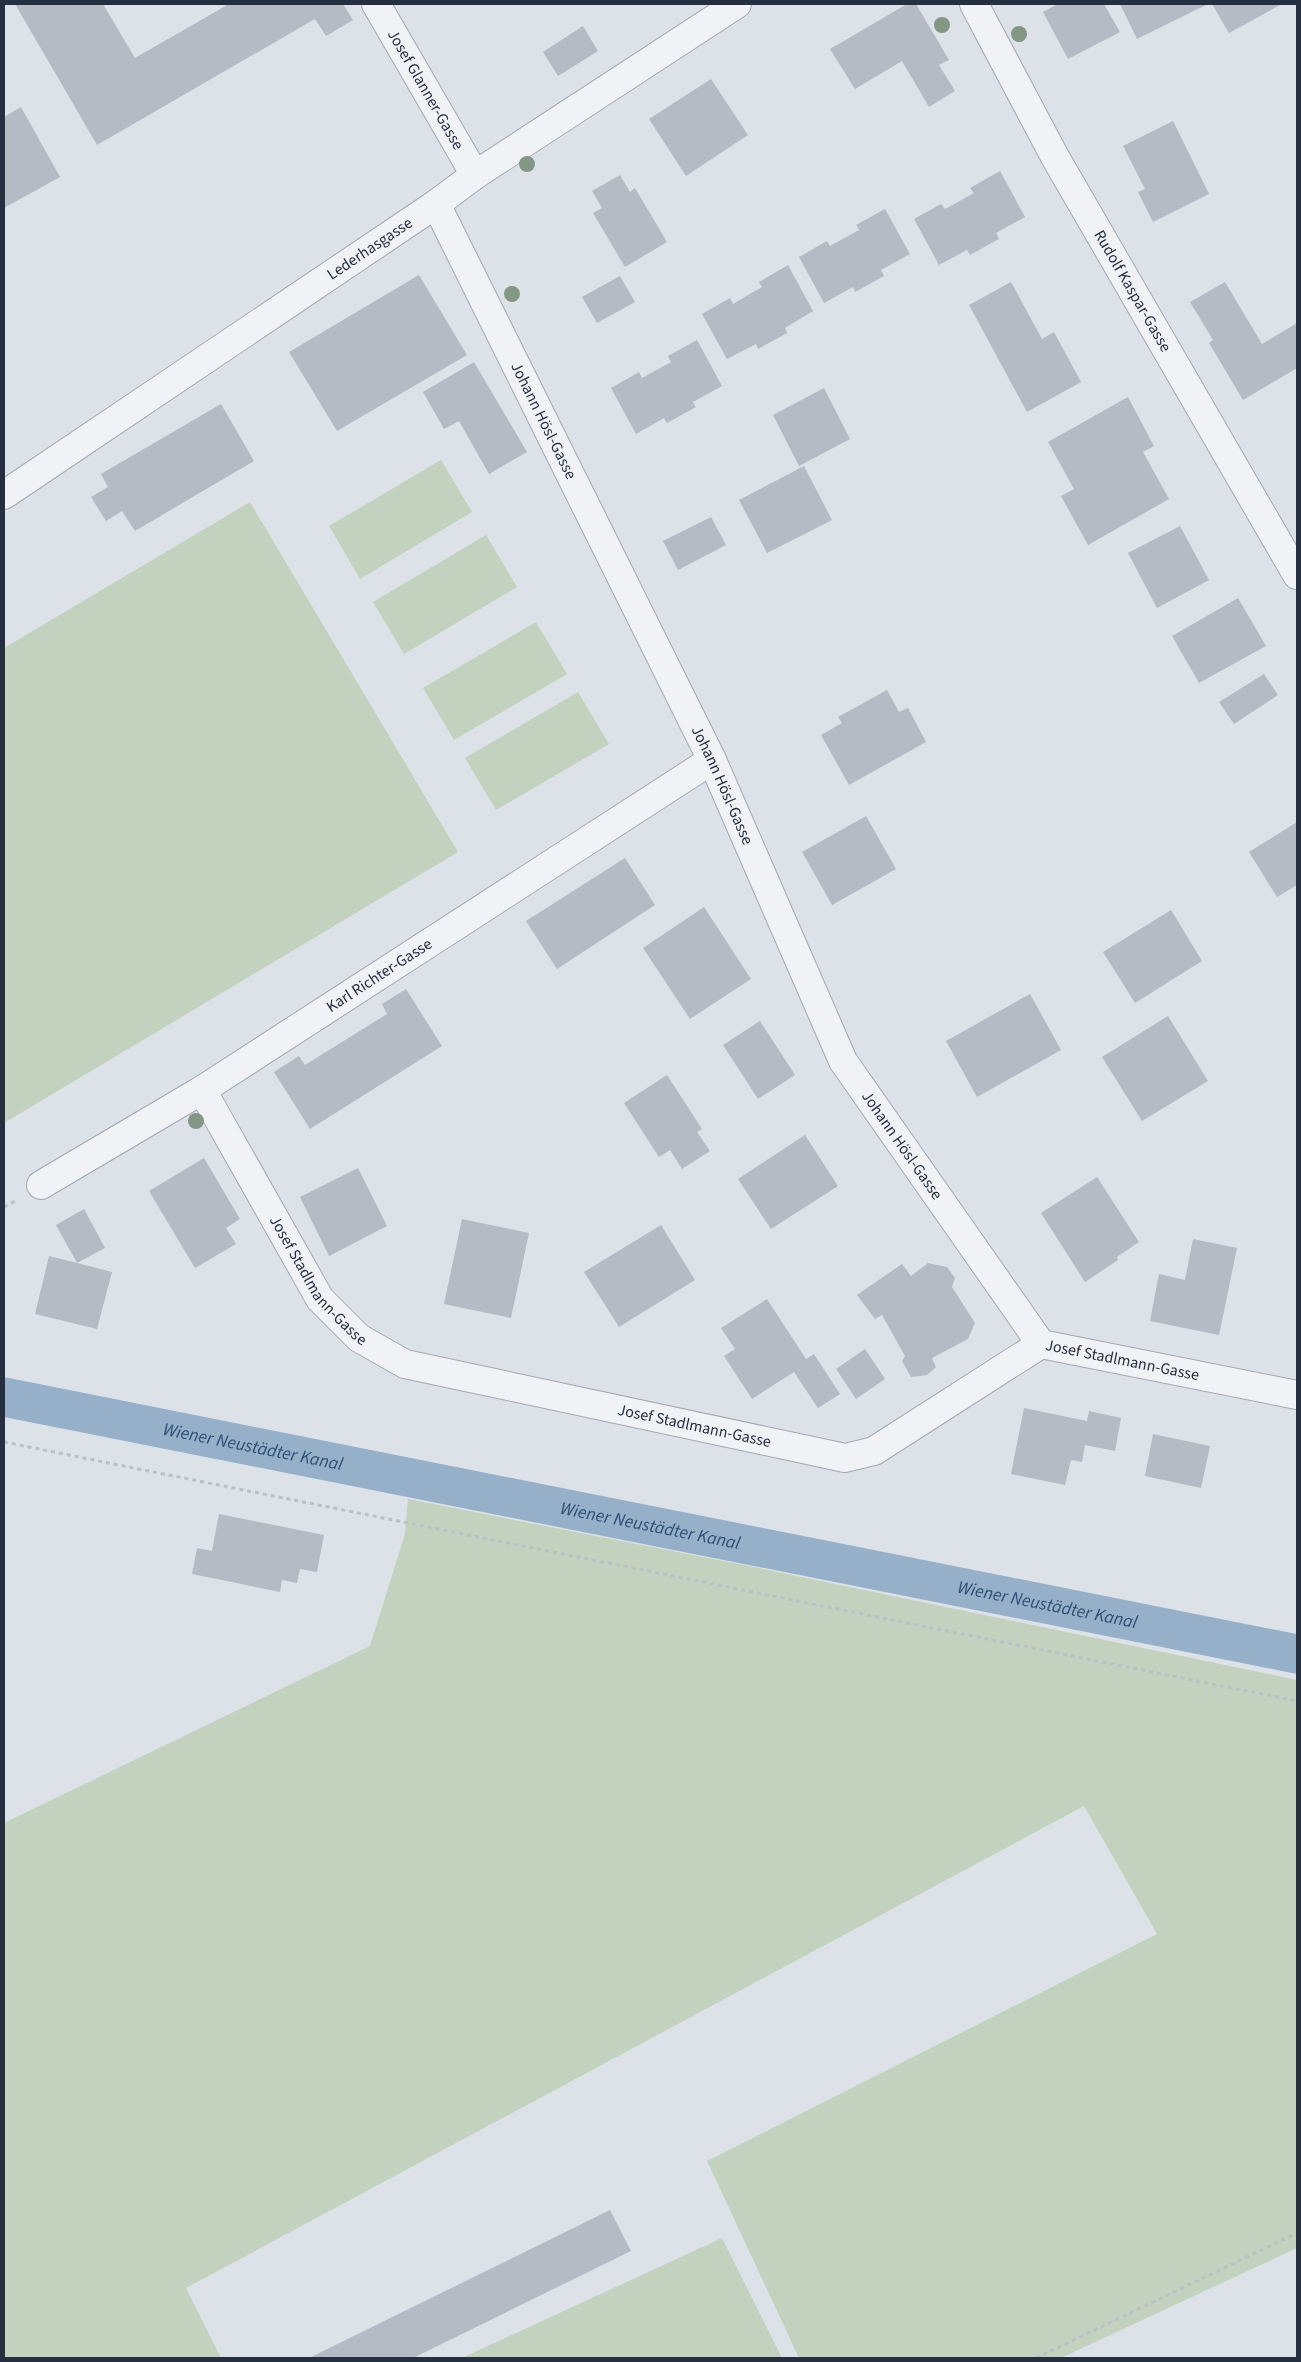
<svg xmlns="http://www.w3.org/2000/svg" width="1301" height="2362" font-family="'Source Sans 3',sans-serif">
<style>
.green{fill:#c3d2be}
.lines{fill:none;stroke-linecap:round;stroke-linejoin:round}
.canal{stroke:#96b0ca;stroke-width:39}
.building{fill:#b4bbc5}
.minor-casing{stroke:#a2a8b2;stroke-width:30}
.path{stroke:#bbbfc6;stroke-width:3;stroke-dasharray:4 4;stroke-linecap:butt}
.minor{stroke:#f0f2f6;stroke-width:28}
.tree{fill:#849784}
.labels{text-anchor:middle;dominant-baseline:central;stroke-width:4;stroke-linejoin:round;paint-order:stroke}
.street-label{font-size:16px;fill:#262f3f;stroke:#ecf0f5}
.water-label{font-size:18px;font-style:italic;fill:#2e4f74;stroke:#ecf0f5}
</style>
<rect width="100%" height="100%" fill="#dde1e8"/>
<!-- green -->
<path class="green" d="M441 460 472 512 360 579 329 526Z
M250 502 458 852 4 1123V648Z
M486 535 517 587 404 654 373 602Z
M536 622 567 674 454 740 423 688Z
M578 692 609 744 496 810 465 758Z
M408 1499 754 1567 1297 1680V2248L1061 2358H799L707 2161 1157 1934 1084 1806 186 2288 221 2358H4V1823L370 1646 405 1534Z
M722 2238 782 2358H462Z"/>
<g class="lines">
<!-- canal -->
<path class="canal" id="s1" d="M4 1397 1297 1654"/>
</g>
<!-- building -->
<path class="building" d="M15 4H103L135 58 229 4H343L353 20 326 36 315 19 97 145Z
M907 4H916L949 60 939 65 955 91 929 107 902 61 855 89 830 49Z
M1058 4H1104L1120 32 1068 59 1043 12Z
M1120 4H1208L1137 39Z
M1212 4H1282L1229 33Z
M583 26 598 51 558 76 543 52Z
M711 79 748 135 686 176 649 119Z
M21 107 60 177 4 208V117Z
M1173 121 1209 194 1153 222 1138 192 1145 189 1123 146Z
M1000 171 1025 217 996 233 999 239 970 255 967 250 939 265 914 219 941 204 945 209 974 193 970 188Z
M620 175 630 192 635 188 667 242 625 267 593 213 602 208 592 191Z
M885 209 910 254 881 270 884 276 855 292 853 287 824 303 799 257 827 241 830 246 859 230 856 225Z
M788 265 813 311 785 328 787 333 758 349 756 344 727 359 702 314 730 298 733 304 762 287 759 282Z
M419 275 467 355 337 431 289 352Z
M620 276 635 302 597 323 582 297Z
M1011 282 1042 339 1054 332 1081 382 1027 412 969 305Z
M1225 282 1262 344 1297 323V368L1243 400 1209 343 1213 340 1190 302Z
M697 340 722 386 693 402 696 407 667 423 664 418 636 434 611 388 639 372 642 378 671 362 668 356Z
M474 362 527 452 489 474 459 421 444 429 423 392Z
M824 388 850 439 799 466 773 415Z
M1128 397 1154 446 1143 452 1169 499 1088 545 1061 496 1074 489 1048 442Z
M221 404 254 461 135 531 122 511 106 521 91 497 108 487 101 474Z
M804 466 832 520 767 553 739 500Z
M711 517 726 545 678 570 663 541Z
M1180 526 1209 580 1157 608 1128 553Z
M1238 598 1266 646 1199 683 1172 636Z
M1264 674 1278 695 1234 724 1219 702Z
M887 690 899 712 908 708 926 742 849 785 821 735 842 723 838 717Z
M866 816 896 869 832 905 802 852Z
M1297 822V885L1277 897 1249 852Z
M625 858 655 905 557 969 526 921Z
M704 907 751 979 690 1019 643 948Z
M1171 910 1202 961 1135 1003 1103 952Z
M406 989 442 1046 310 1129 274 1072 299 1056 305 1065 387 1014 382 1004Z
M1030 994 1061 1050 977 1097 946 1041Z
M1168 1016 1208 1081 1142 1121 1102 1057Z
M760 1021 795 1075 758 1099 723 1045Z
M667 1075 702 1129 697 1132 710 1151 682 1169 670 1150 659 1157 624 1103Z
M805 1135 838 1186 771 1229 738 1179Z
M204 1158 240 1219 226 1228 236 1244 195 1268 149 1191Z
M358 1168 387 1226 329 1256 300 1197Z
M1097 1177 1139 1242 1117 1257 1118 1260 1085 1282 1041 1213Z
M84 1209 105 1248 77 1263 112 1272 97 1329 35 1314 49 1256 77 1263 56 1225Z
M462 1219 529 1233 511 1318 444 1304Z
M661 1225 695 1280 619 1327 584 1272Z
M1193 1239 1237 1248 1219 1335 1150 1321 1159 1274 1185 1280Z
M928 1263 947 1267 955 1278 952 1287 975 1323 968 1339 932 1358 936 1367 927 1375 911 1377 902 1361 905 1356 882 1315 875 1319 857 1295 902 1264 911 1276Z
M767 1299 806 1359 814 1354 840 1394 818 1408 794 1372 752 1399 724 1356 735 1349 721 1328Z
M865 1349 885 1379 856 1399 836 1369Z
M1024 1408 1087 1421 1089 1411 1121 1418 1115 1451 1085 1445 1082 1462 1071 1460 1065 1485 1011 1474Z
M1153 1434 1210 1446 1201 1488 1145 1476Z
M219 1514 324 1535 317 1572 300 1569 297 1583 282 1580 280 1592 192 1574 197 1548 212 1551Z
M610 2210 631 2251 413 2358H309Z"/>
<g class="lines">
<defs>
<g id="minor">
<path id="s2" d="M376 4 475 175"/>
<path id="s3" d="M974 4 1055 157 1297 575"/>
<path id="s4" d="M436 204 712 760 843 1061 1041 1344"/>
<path id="s5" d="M4 495 436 204 475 175 737 4"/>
<path id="s6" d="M202 1090 320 1299 359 1338 405 1364 845 1458 874 1451 1041 1344 1297 1395"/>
<path id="s7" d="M41 1185 202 1090 712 760"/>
</g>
</defs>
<!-- minor casing -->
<use href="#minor" class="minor-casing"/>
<!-- path -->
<path class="path" d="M4 1207 15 1201
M4 1442 1297 1701
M1036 2358 1297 2233"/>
<!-- minor -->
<use href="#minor" class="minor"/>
</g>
<!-- trees -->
<g class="tree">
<circle cx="942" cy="25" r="8"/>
<circle cx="1019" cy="34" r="8"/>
<circle cx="527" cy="164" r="8"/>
<circle cx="512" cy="294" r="8"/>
<circle cx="196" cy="1121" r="8"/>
</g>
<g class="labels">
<!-- street labels -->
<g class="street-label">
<text stroke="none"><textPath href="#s2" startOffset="99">Josef Glanner-Gasse</textPath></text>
<text stroke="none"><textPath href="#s5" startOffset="441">Lederhasgasse</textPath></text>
<text stroke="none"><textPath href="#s3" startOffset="328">Rudolf Kaspar-Gasse</textPath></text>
<text stroke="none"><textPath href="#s4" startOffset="242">Johann Hösl-Gasse</textPath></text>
<text stroke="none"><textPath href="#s4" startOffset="648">Johann Hösl-Gasse</textPath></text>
<text stroke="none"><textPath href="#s7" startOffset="398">Karl Richter-Gasse</textPath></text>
<text stroke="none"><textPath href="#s4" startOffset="1052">Johann Hösl-Gasse</textPath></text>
<text stroke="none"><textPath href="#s6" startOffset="224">Josef Stadlmann-Gasse</textPath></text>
<text stroke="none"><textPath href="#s6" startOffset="1109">Josef Stadlmann-Gasse</textPath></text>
<text stroke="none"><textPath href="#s6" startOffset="644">Josef Stadlmann-Gasse</textPath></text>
</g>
<!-- water labels -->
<g class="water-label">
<text stroke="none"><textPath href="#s1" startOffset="254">Wiener Neustädter Kanal</textPath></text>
<text stroke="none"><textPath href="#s1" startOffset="659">Wiener Neustädter Kanal</textPath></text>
<text stroke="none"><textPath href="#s1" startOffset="1064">Wiener Neustädter Kanal</textPath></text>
</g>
</g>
<!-- border -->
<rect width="1301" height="2362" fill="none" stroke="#262f3f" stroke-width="10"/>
</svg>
